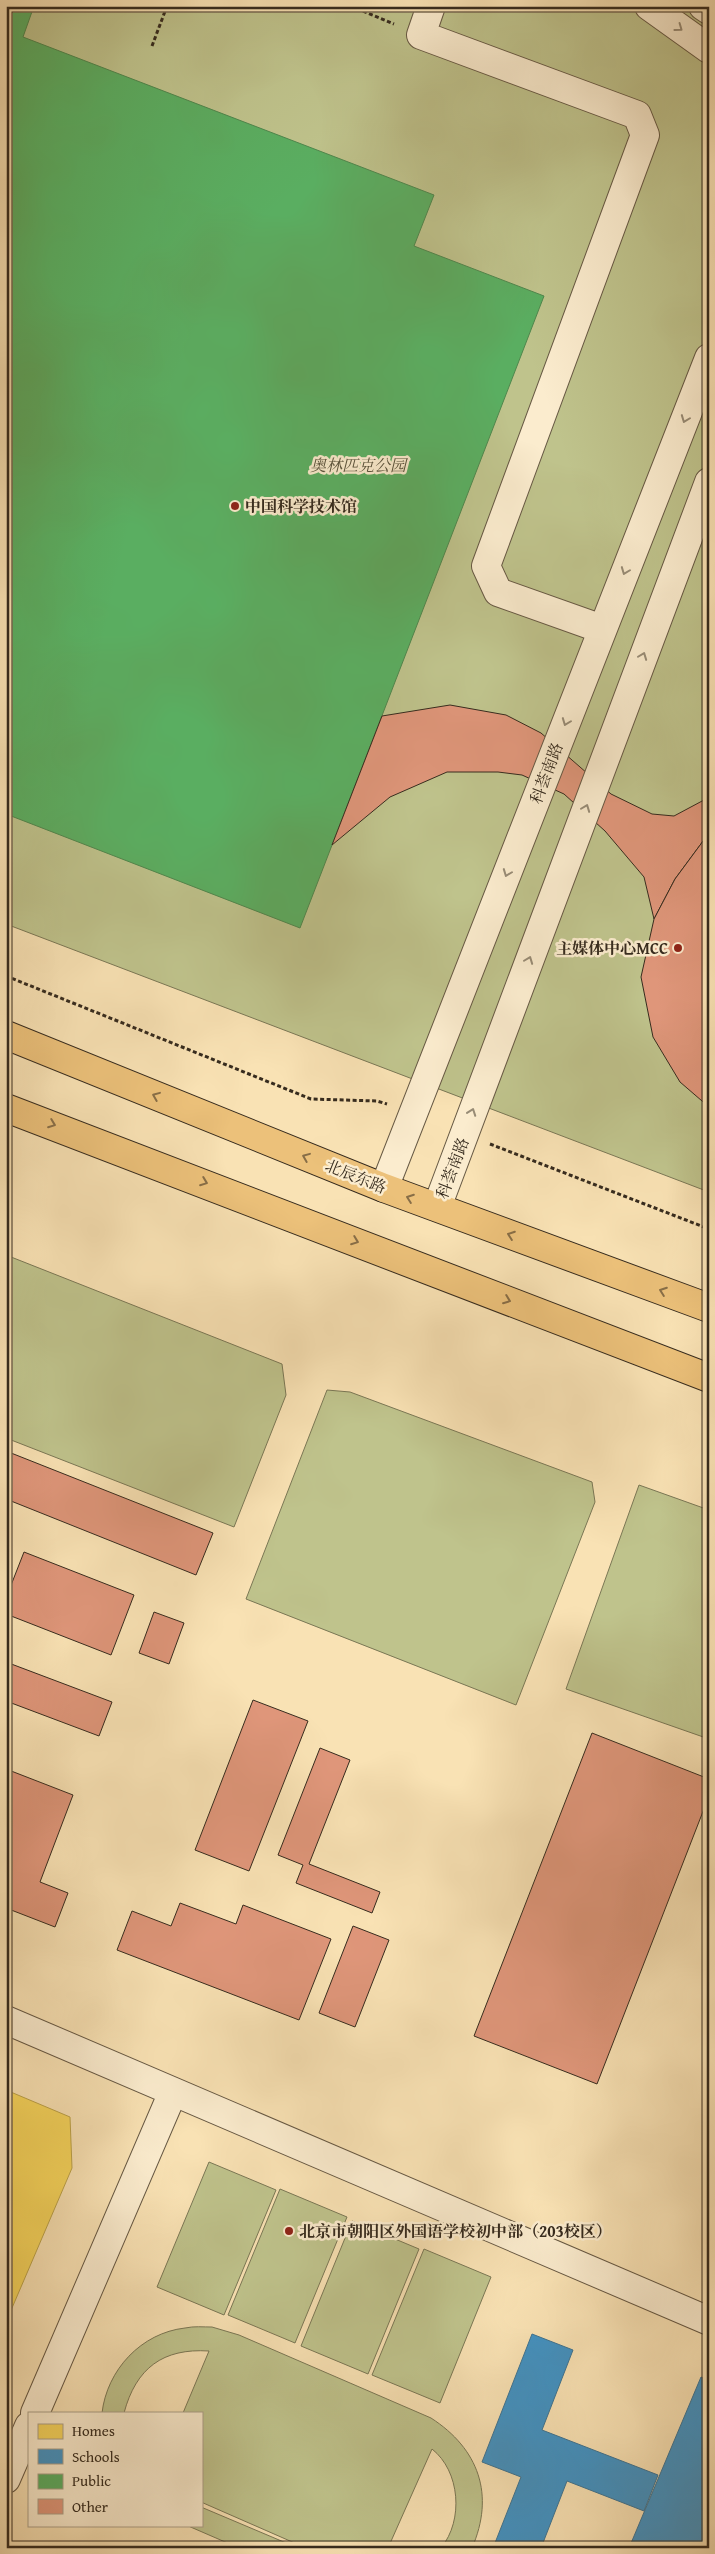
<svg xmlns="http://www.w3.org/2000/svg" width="715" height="2554" viewBox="0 0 715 2554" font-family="'Gentium Book Plus','Noto Serif SC',serif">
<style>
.green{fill:#bfc38c;stroke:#7a7755}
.homes{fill:#f6d55c;stroke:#bca249}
.schools{fill:#4393c3;stroke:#3f7492}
.public{fill:#5aae61;stroke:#4f874d}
.building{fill:#df967a;stroke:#362b1e}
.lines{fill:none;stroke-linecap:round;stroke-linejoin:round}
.minor-casing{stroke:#675944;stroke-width:30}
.major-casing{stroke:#362b1e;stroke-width:30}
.path{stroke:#362b1e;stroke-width:3;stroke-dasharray:4 2.5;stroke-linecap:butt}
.minor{stroke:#fbecce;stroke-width:28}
.major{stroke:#ecc17a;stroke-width:28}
.oneway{stroke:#988c76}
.oneway2{stroke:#886e47}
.poi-dot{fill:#8f2418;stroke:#fbecce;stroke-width:2}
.labels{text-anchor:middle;stroke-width:5;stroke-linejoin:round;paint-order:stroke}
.park-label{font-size:16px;font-style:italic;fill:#58513a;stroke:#fbecce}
.poi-label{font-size:16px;font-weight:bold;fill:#362b1e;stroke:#fbecce;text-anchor:start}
.street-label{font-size:16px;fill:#362b1e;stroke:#fbecce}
</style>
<rect width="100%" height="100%" fill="#f9e2b4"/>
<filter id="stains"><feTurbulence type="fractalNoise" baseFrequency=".004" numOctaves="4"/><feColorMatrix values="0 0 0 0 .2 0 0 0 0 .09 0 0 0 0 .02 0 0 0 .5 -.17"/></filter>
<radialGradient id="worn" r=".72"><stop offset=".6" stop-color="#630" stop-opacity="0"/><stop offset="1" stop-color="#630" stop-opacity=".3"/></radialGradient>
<g class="green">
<path d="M6 6H709V1192L6 924Z"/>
<path d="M6 1255 282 1364 286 1395 234 1527 6 1438Z"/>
<path d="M327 1390 350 1392 592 1482 595 1502 516 1705 246 1599Z"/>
<path d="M639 1485 709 1510V1739L566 1689Z"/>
<path d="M209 2162 276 2190 224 2315 157 2287Z"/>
<path d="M280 2189 347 2217 295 2343 228 2315Z"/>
<path d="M352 2221 419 2249 368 2374 301 2346Z"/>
<path d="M424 2249 491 2277 440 2403 372 2375Z"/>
<path d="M212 2327 239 2335 431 2418C479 2449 495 2495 472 2548H441C464 2520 460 2471 432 2449L388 2548H306L201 2502V2413H183L209 2351C163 2348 136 2368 124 2413H102C107 2370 141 2333 185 2328 194 2326 203 2327 212 2327Z"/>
<path d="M201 2507 298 2548H239L186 2525H201Z"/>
</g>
<path class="homes" d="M6 2090 70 2117 72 2168 6 2322V2157L10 2148 6 2146Z"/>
<g class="schools">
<path d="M532 2334 573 2350 542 2430 658 2475 644 2511 567 2481 541 2548H493L521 2477 482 2462Z"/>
<path d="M701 2377 709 2381V2548H629Z"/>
</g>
<path class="public" d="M6 6H34L23 37 434 195 414 246 544 296 300 928 6 814Z"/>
<g class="building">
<path d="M450 705 506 715 541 733 611 794 652 814 674 816 704 800 709 794V833L675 879 654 919 644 877 605 831 564 794 522 775 498 772H447L390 797 332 845 382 716Z"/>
<path d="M709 833V1107L680 1082 653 1037 641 977 654 919 675 879Z"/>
<path d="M6 1451 213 1533 196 1575 6 1499Z"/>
<path d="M24 1552 134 1595 111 1655 6 1614V1598Z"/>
<path d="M154 1612 184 1623 169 1664 139 1653Z"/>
<path d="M6 1662 112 1702 99 1736 6 1701Z"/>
<path d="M253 1700 308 1721 249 1871 195 1850Z"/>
<path d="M592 1733 709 1779V1796L597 2084 474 2036Z"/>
<path d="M320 1748 350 1760 309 1864 380 1892 372 1913 296 1883 303 1865 278 1855Z"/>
<path d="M6 1769 73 1795 40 1882 68 1893 55 1927 6 1908Z"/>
<path d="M180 1903 236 1924 243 1905 331 1939 299 2020 117 1950 132 1911 171 1926Z"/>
<path d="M353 1926 389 1940 355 2027 319 2013Z"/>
</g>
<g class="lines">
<g class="minor-casing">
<g id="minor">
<path d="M431 6 421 35 637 115 645 135 486 566 498 592 602 629"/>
<path d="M649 6 709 49"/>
<path d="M703 6 709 10"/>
<path d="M384 1188 709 358"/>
<path d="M437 1207 709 482"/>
<path d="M6 2020 709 2321"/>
<path d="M35 2413 173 2092"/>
<path d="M6 2479 29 2426"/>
</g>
</g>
<g class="major-casing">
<g id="major">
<path d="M6 1035 384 1188 709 1308"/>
<path d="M6 1108 709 1378"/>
</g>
</g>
<g class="path">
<path d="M351 6 394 24"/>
<path d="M152 46 167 6"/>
<path d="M6 976 311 1099 377 1101 387 1104"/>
<path d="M490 1144 709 1229"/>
</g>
<use href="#minor" class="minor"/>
<use href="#major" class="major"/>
</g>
<defs><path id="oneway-chevron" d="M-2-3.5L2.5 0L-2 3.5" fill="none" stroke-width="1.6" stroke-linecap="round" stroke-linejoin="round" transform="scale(1.25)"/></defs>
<g class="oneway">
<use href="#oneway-chevron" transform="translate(679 28) rotate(36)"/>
<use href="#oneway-chevron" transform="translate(685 419) rotate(111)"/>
<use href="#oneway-chevron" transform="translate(625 571) rotate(111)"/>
<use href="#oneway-chevron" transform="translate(643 656) rotate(-69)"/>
<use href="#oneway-chevron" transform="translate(566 722) rotate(111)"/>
<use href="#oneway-chevron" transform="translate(586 808) rotate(-69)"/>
<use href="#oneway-chevron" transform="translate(507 873) rotate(111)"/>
<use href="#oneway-chevron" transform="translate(529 960) rotate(-69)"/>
<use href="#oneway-chevron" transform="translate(472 1112) rotate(-70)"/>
</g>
<g class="oneway2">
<use href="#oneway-chevron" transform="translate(156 1096) rotate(-158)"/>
<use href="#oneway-chevron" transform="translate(52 1124) rotate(21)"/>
<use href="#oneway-chevron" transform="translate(306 1157) rotate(-158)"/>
<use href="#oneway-chevron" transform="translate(204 1182) rotate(21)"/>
<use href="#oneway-chevron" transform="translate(410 1198) rotate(-160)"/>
<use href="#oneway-chevron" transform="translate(511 1235) rotate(-160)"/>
<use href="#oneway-chevron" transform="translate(355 1241) rotate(21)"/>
<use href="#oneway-chevron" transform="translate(663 1291) rotate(-160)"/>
<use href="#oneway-chevron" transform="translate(507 1300) rotate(21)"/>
</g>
<g class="poi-dot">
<circle cx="235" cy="506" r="5"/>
<circle cx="678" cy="948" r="5"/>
<circle cx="289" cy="2231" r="5"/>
</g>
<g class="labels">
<g class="park-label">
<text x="358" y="471">奥林匹克公园</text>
</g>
<g class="poi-label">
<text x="245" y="512">中国科学技术馆</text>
<text x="668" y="954" text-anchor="end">主媒体中心MCC</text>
<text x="299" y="2237">北京市朝阳区外国语学校初中部（203校区）</text>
</g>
<g class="street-label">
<text transform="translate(546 773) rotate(-69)" y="6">科荟南路</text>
<text transform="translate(452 1168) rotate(-69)" y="6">科荟南路</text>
<text transform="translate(356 1176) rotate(22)" y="6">北辰东路</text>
</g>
</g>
<rect width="715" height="2554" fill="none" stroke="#f9e2b4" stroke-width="25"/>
<rect x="8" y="8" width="700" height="2539" fill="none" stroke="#362b1e" stroke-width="2.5"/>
<rect x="12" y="12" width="690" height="2529" fill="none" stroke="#362b1e"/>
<rect x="28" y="2412" width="175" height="115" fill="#fbecce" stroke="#ac9f88"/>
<rect x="38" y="2424" width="25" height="15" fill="#f6d55c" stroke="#ac9f88"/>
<text x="72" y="2436" font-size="15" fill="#362b1e">Homes</text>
<rect x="38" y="2449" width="25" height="15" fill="#4393c3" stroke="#ac9f88"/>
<text x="72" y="2462" font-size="15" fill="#362b1e">Schools</text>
<rect x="38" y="2474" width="25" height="15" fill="#5aae61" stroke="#ac9f88"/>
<text x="72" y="2486" font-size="15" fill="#362b1e">Public</text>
<rect x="38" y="2499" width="25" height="15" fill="#df967a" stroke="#ac9f88"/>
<text x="72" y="2512" font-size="15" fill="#362b1e">Other</text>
<rect width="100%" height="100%" filter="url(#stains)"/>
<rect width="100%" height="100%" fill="url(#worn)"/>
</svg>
